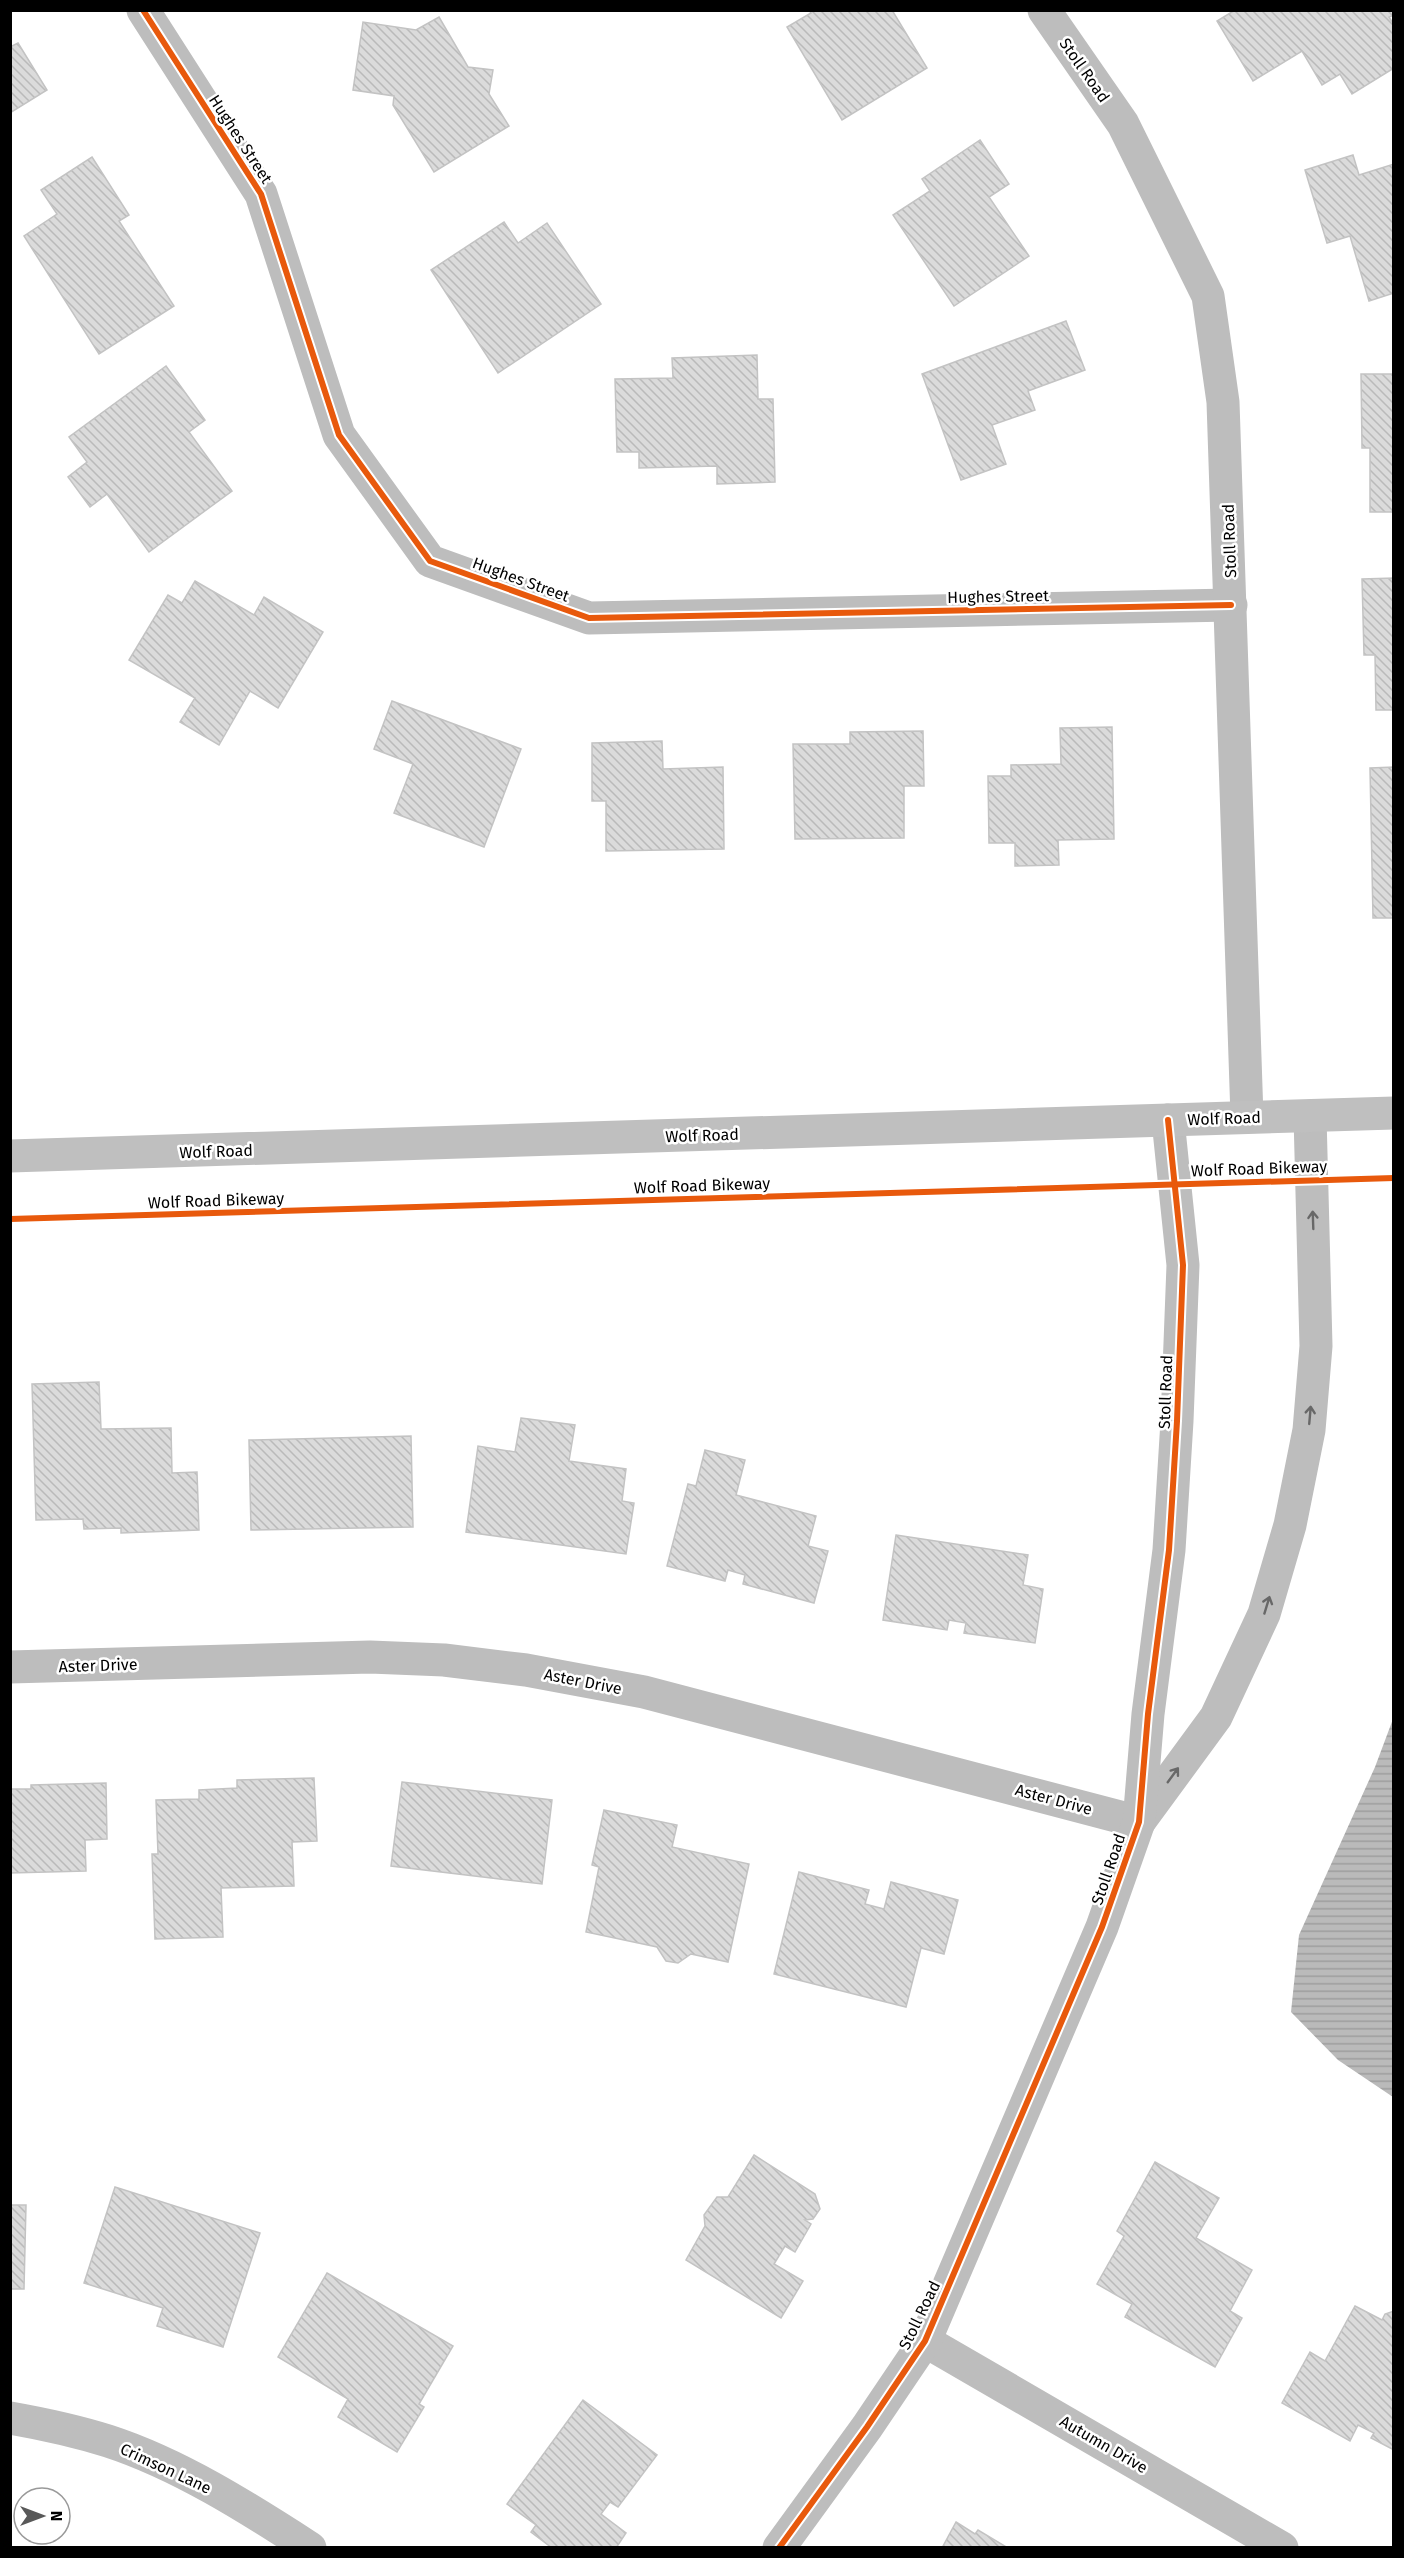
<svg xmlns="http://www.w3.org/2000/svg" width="1404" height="2558" viewBox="0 0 1404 2558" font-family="'Fira Sans',sans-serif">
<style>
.water{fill:url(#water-rules)}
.building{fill:url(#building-back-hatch);stroke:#c3c3c3;stroke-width:1.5}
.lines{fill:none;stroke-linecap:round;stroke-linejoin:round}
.minor{stroke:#bdbdbd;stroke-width:33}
.secondary{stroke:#bfbfbf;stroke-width:33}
.cycleway-casing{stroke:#fff;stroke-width:10}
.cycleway{stroke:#e8590c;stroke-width:6}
.oneway{stroke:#686868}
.labels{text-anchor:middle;stroke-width:5;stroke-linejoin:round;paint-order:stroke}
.street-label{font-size:16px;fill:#000;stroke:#fff}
</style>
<defs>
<pattern id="water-rules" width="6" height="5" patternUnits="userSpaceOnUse" patternTransform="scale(1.5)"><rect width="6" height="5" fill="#bababa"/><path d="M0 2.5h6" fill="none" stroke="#9e9e9e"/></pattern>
<pattern id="building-back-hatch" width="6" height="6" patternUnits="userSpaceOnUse" patternTransform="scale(1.5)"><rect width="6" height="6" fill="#dbdbdb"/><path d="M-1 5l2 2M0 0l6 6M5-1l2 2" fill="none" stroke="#bababa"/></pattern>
</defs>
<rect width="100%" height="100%" fill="#fff"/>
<path class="water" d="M1393 1719V2097L1338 2060 1291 2012 1299 1935 1375 1767Z"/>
<g class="building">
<path d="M809 10H892L927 68 842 120 787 27 811 13Z"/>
<path d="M1235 10H1394V15L1389 17 1394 25V68L1352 94 1340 74 1322 85 1302 51 1253 81 1217 21Z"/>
<path d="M439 17 468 67 493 70 489 94 509 126 434 172 393 105 394 96 353 90 363 22 416 30Z"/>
<path d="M18 43 47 90 10 113V47Z"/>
<path d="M980 140 1009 184 989 197 1029 256 954 306 893 215 930 191 922 179Z"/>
<path d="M1353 155 1359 175 1394 164V293L1369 301 1350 236 1327 243 1305 170Z"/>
<path d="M92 157 129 215 119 221 174 306 99 354 24 236 57 214 41 190Z"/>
<path d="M504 222 518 243 547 223 601 304 498 373 431 270Z"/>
<path d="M1066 321 1085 370 1028 391 1035 410 992 425 1006 464 961 480 922 374Z"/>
<path d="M757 355 758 399H773L775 482 717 484V466L639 468V452H617L615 379 673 378 672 358Z"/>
<path d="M166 366 205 420 189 432 232 491 149 552 107 494 90 507 68 477 87 462 69 437Z"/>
<path d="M1361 374H1394V512H1370V448H1362Z"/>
<path d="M1394 578V710H1376L1375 655H1364L1362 579Z"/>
<path d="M195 581 254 615 264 597 323 632 278 708 250 691 219 745 180 722 195 698 129 660 168 595 182 603Z"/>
<path d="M392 701 521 749 484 847 394 813 413 764 374 749Z"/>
<path d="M1112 727 1114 839 1058 840 1059 865 1015 866V843H989L988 776H1011V765L1061 764 1060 728Z"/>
<path d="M923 731 924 786H904V838L795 839 793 744H850V732Z"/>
<path d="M662 741 663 769 723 767 724 849 606 851V801H592V743Z"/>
<path d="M1394 767V918H1373L1370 768Z"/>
<path d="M99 1382 101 1429 171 1428 172 1473 197 1472 199 1530 121 1533V1528L84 1529 83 1519 36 1520 32 1384Z"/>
<path d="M521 1418 575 1425 569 1461 626 1469 622 1501 634 1503 626 1554 466 1532 478 1446 515 1452Z"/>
<path d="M411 1436 413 1527 251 1530 249 1440Z"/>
<path d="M705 1450 745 1460 736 1495 816 1516 808 1546 828 1551 814 1603 743 1584 745 1575 728 1570 725 1581 667 1566 688 1484 696 1486Z"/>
<path d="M896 1535 1028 1555 1023 1585 1043 1589 1035 1643 964 1633 966 1623 949 1620 947 1630 883 1620Z"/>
<path d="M314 1778 317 1841 292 1842 294 1886 221 1888 223 1937 155 1939 152 1854H158L156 1800 199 1799V1790L237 1788V1780Z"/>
<path d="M402 1782 552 1800 542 1884 391 1866Z"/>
<path d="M106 1783 107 1839 85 1840 86 1871 10 1873V1789H31V1785Z"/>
<path d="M604 1810 677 1825 672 1847 749 1864 728 1962 691 1954 678 1963 666 1961 657 1947 586 1932 599 1867 592 1865Z"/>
<path d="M799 1872 869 1890 865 1904 884 1909 891 1882 958 1900 944 1954 921 1948 906 2007 774 1974Z"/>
<path d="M754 2155 815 2194 820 2209 813 2219 805 2220 811 2224 795 2252 785 2246 774 2264 803 2281 781 2318 686 2260 705 2226 704 2215 717 2197H728Z"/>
<path d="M1155 2162 1219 2198 1196 2238 1252 2270 1230 2311 1242 2318 1215 2367 1125 2317 1132 2304 1097 2284 1124 2236 1117 2231Z"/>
<path d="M115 2187 260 2233 223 2347 157 2326 163 2308 84 2283Z"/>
<path d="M10 2205H26L24 2289H10Z"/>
<path d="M327 2273 453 2346 419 2404 424 2407 397 2452 338 2417 348 2399 278 2357Z"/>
<path d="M1355 2306 1382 2320 1385 2314 1394 2311V2450L1371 2438 1374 2433 1358 2425 1350 2441 1282 2403 1310 2352 1325 2361Z"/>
<path d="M583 2400 657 2455 618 2507 610 2502 601 2514 626 2533 616 2548H552L531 2532 536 2525 507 2504Z"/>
<path d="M956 2522 975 2534 978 2530 1008 2548H942Z"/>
</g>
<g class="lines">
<g class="minor">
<path d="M143 10 261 194 339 435 430 561 589 618 1231 605"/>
<path d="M1044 10 1123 124 1208 296 1223 402 1247 1117"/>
<path d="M10 1667 370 1657 444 1660 526 1670 644 1692 1139 1822"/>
<path d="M1139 1822 1216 1717 1264 1614 1290 1525 1309 1430 1316 1346 1310 1116"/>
<path d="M925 2341 1282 2548"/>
<path d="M10 2418C44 2424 76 2431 108 2441 179 2464 248 2508 310 2548"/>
<path d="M779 2548 867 2427 925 2341 1102 1927 1139 1822 1148 1714 1169 1550 1177 1421 1183 1265 1168 1120"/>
</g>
<path class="secondary" d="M10 1156 1394 1113"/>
<g class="cycleway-casing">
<g id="cycleway">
<path d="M143 10 261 194 339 435 430 561 589 618 1231 605"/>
<path d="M10 1219 1394 1178"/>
<path d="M779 2548 867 2427 925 2341 1102 1927 1139 1822 1148 1714 1169 1550 1177 1421 1183 1265 1168 1120"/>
</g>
</g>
<use href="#cycleway" class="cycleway"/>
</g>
<defs><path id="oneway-shaft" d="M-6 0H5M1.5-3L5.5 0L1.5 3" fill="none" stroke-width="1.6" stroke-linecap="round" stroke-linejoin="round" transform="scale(1.5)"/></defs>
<g class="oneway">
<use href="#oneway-shaft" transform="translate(1313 1220) rotate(-92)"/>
<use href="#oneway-shaft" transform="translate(1310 1415) rotate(-85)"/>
<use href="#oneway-shaft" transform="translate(1267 1605) rotate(-73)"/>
<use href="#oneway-shaft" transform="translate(1173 1775) rotate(-54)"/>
</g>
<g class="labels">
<g class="street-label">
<text transform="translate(1085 70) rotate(55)" y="6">Stoll Road</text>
<text transform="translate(241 139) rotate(57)" y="6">Hughes Street</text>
<text transform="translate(1229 541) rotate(-92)" y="6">Stoll Road</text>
<text transform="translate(521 579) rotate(20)" y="6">Hughes Street</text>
<text transform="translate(998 596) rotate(-1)" y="6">Hughes Street</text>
<text transform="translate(1224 1118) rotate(-2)" y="6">Wolf Road</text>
<text transform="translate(702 1135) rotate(-2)" y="6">Wolf Road</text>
<text transform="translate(216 1151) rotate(-2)" y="6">Wolf Road</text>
<text transform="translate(1259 1168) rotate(-2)" y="6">Wolf Road Bikeway</text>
<text transform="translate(702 1185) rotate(-2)" y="6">Wolf Road Bikeway</text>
<text transform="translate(216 1200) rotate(-2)" y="6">Wolf Road Bikeway</text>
<text transform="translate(1165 1392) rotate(-88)" y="6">Stoll Road</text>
<text transform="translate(98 1665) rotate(-2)" y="6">Aster Drive</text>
<text transform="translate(583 1681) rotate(11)" y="6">Aster Drive</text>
<text transform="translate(1054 1799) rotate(15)" y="6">Aster Drive</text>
<text transform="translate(1108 1869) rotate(-71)" y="6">Stoll Road</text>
<text transform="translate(919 2315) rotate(-64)" y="6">Stoll Road</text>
<text transform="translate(1104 2444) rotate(30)" y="6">Autumn Drive</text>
<text transform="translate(166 2468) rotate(25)" y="6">Crimson Lane</text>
</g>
</g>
<rect width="1404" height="2558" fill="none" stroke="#000000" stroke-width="24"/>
<g transform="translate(42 2516) rotate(90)"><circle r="28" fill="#ffffff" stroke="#999999" stroke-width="1.5"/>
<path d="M0-4.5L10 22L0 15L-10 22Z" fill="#595959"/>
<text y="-9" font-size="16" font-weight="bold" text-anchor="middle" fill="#000000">N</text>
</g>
</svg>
